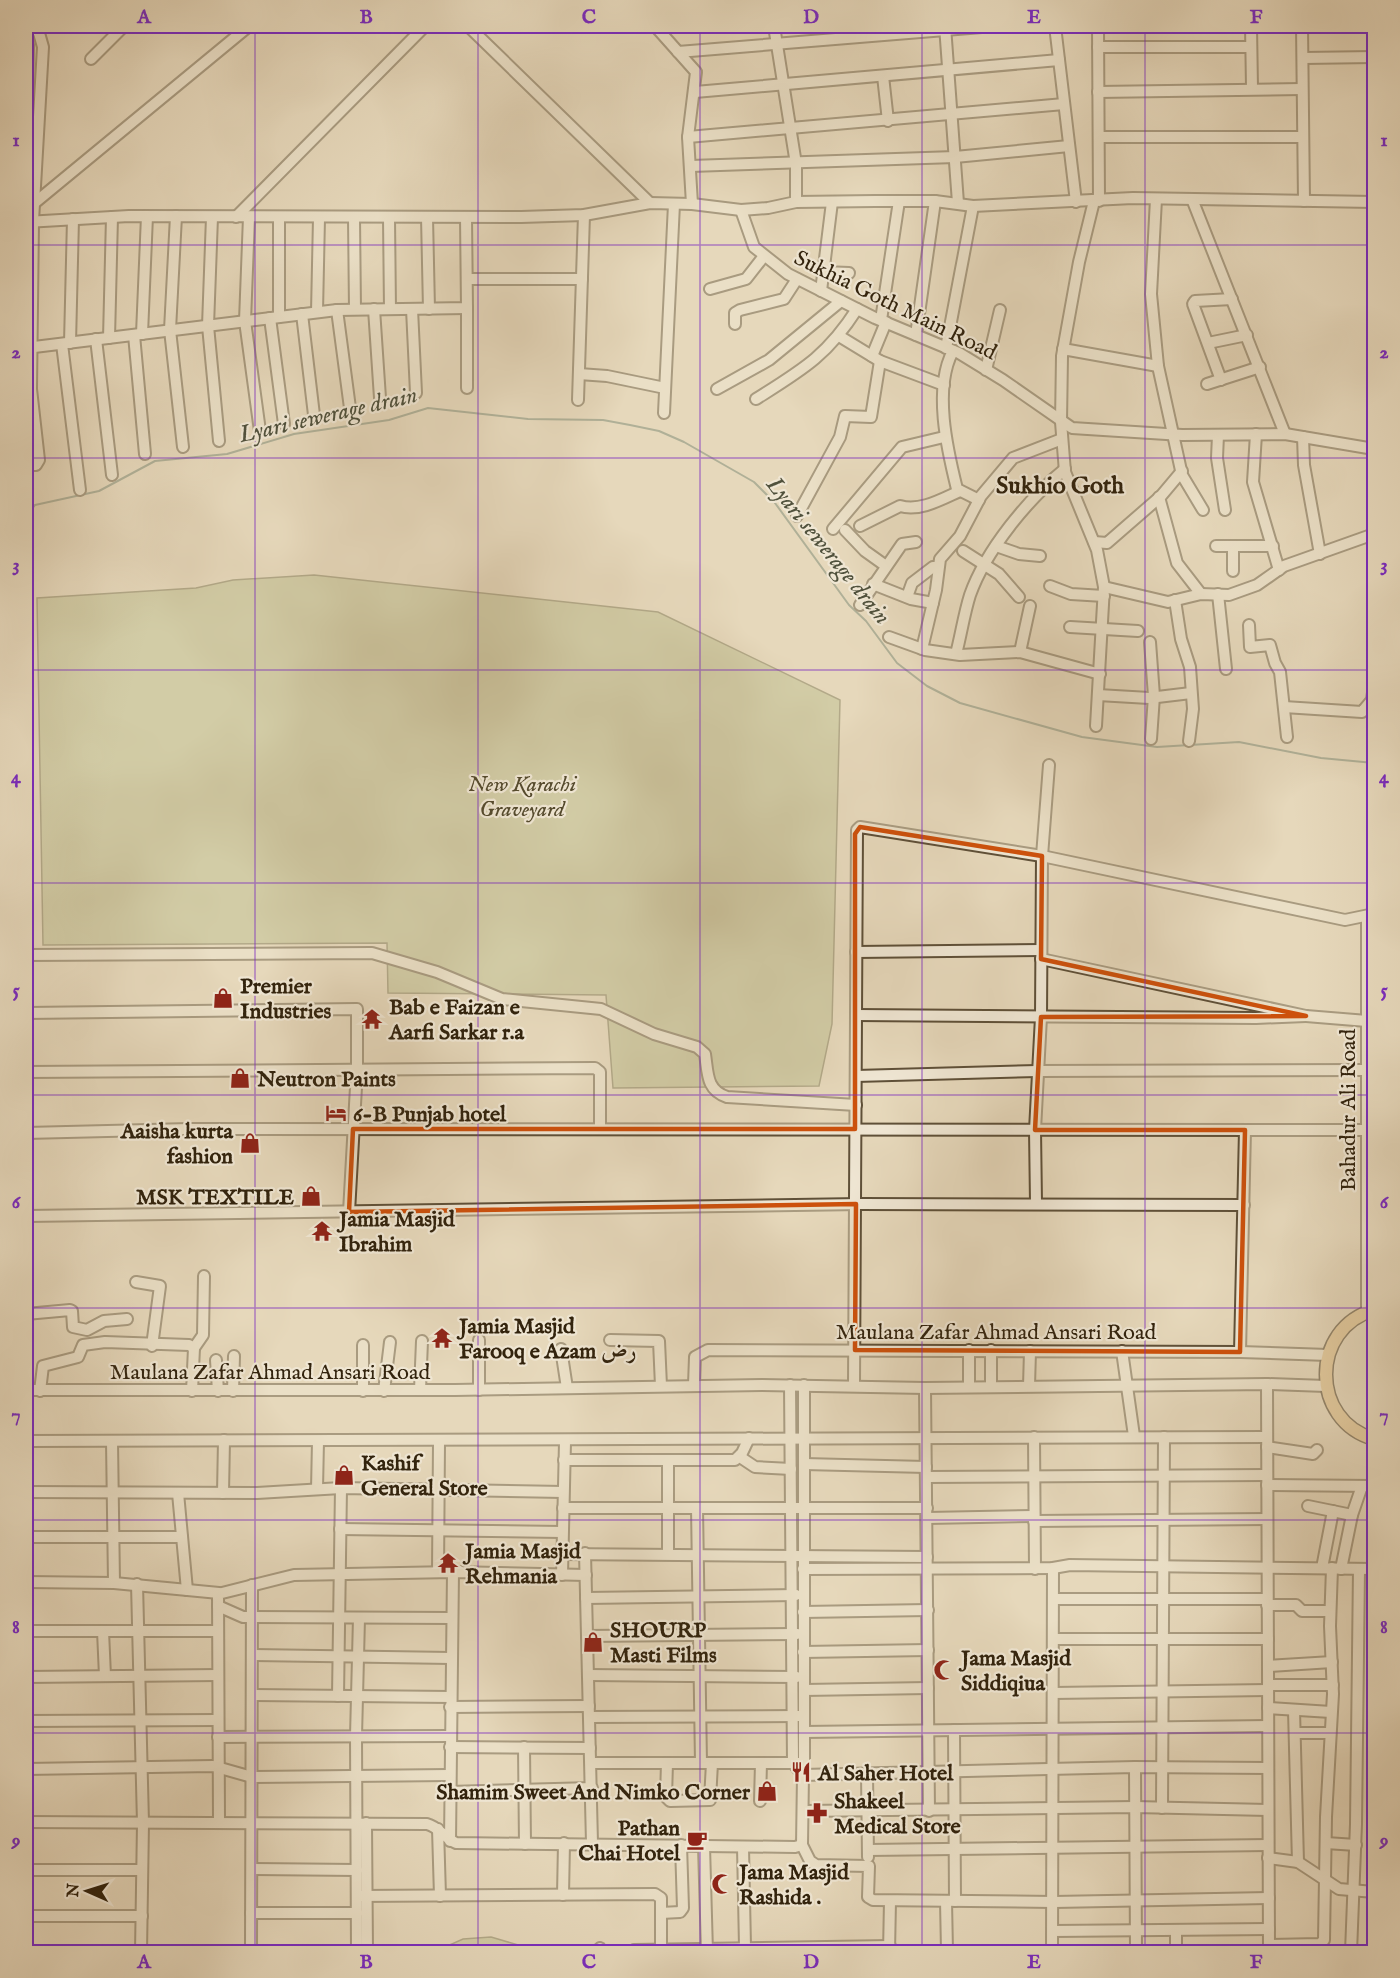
<svg xmlns="http://www.w3.org/2000/svg" width="1400" height="1978" viewBox="0 0 1400 1978" font-family="'IM FELL English',Amiri,serif">
<style>
.green{fill:#bbbd8c;stroke:#76704c;stroke-width:1.5}
.lines{fill:none;stroke-linecap:round;stroke-linejoin:round}
.stream{stroke:#6f7e6c;stroke-width:2}
.minor-casing{stroke:#5f5038;stroke-width:14}
.major-casing{stroke:#32230d;stroke-width:15}
.minor{stroke:#efe6d3;stroke-width:10}
.major{stroke:#e3bc7e;stroke-width:12}
.marked{fill:none;stroke:#cd510c;stroke-width:4.5;stroke-linejoin:round}
.grid{fill:none;stroke:#7b2cbf;stroke-width:1.5;stroke-opacity:0.55}
.labels{text-anchor:middle;stroke-width:4.5;stroke-linejoin:round;paint-order:stroke}
.street-label{font-size:22px;fill:#32230d;stroke:#efe6d3}
.park-label{font-size:22px;font-style:italic;fill:#544a2d;stroke:#efe6d3}
.poi-label{font-size:22px;font-weight:bold;fill:#32230d;stroke:#efe6d3;text-anchor:start}
.water-label{font-size:24px;font-style:italic;fill:#50513c;stroke:#efe6d3}
.neighbourhood-label{font-size:24px;font-weight:bold;fill:#32230d;stroke:#efe6d3}
.neatline{fill:none;stroke:#7b2cbf;stroke-width:2}
.grid-label{font-size:20px;text-anchor:middle;font-weight:bold;fill:#7b2cbf}
</style>
<rect width="100%" height="100%" fill="#e6d8bb"/>
<filter id="stains"><feTurbulence type="fractalNoise" baseFrequency=".00333" numOctaves="4"/><feColorMatrix values="0 0 0 0 .2 0 0 0 0 .09 0 0 0 0 .02 0 0 0 .5 -.17"/></filter>
<radialGradient id="worn" r=".72"><stop offset=".6" stop-color="#630" stop-opacity="0"/><stop offset="1" stop-color="#630" stop-opacity=".3"/></radialGradient>
<g class="green">
<path d="M314 575 658 612 840 700 832 1024 819 1086 613 1088 606 995 388 993 387 943 43 945 37 598 196 588 233 580Z"/>
<path d="M491 1937 518 1945 528 1952H434L463 1939Z"/>
</g>
<g class="lines">
<path class="stream" d="M26 534 30 511 35 505 99 491 155 461 227 454 294 434 389 420 428 408 528 419 603 420 630 425 659 431 684 442 754 482 775 503 849 605 866 621 897 663 927 686 960 703 1082 737 1157 747 1239 742 1321 758 1374 763"/>
<g class="minor-casing">
<g id="minor">
<path d="M468 26 650 203"/>
<path d="M655 26 696 72 688 137 692 204"/>
<path d="M774 26 796 164V202"/>
<path d="M945 26 958 203"/>
<path d="M1055 26 1076 202"/>
<path d="M1098 26 1099 201"/>
<path d="M1251 26 1252 88"/>
<path d="M1302 26 1304 201"/>
<path d="M26 36 28 45 26 145"/>
<path d="M1098 47H1251"/>
<path d="M678 52 994 26"/>
<path d="M1303 58 1374 57"/>
<path d="M91 59 124 26"/>
<path d="M883 76 888 121"/>
<path d="M695 92 1059 60"/>
<path d="M1098 92 1302 89"/>
<path d="M688 137 1064 104"/>
<path d="M1099 137H1303"/>
<path d="M691 166 955 157 1069 146"/>
<path d="M1156 199 1151 294 1158 366 1182 475 1203 510"/>
<path d="M1192 199 1285 434"/>
<path d="M1094 201 1079 262 1062 356 1061 422 1065 472 1097 550 1104 587 1096 726"/>
<path d="M26 210 249 26"/>
<path d="M741 210 754 247 788 274 875 318 959 353 1003 380 1072 428 1182 435 1285 434 1374 449"/>
<path d="M176 216 170 330 183 447"/>
<path d="M212 217 208 326 219 441"/>
<path d="M236 217 425 26"/>
<path d="M249 217 245 321 260 431"/>
<path d="M427 217 429 309"/>
<path d="M354 218 355 309"/>
<path d="M389 218 390 309"/>
<path d="M26 222 129 216 521 217 584 215 650 203 692 204 741 210 768 208 796 202 875 201H935L973 206 1133 198 1374 202"/>
<path d="M824 272 849 273"/>
<path d="M467 279H582"/>
<path d="M710 289 746 279 764 256"/>
<path d="M821 291 832 202"/>
<path d="M467 308V388"/>
<path d="M374 309 380 398"/>
<path d="M412 309 416 393"/>
<path d="M337 310 350 408"/>
<path d="M317 312 319 218"/>
<path d="M302 314 314 415"/>
<path d="M279 317V218"/>
<path d="M270 318 284 424"/>
<path d="M881 320 899 201"/>
<path d="M735 324V313L740 310 784 299 797 279"/>
<path d="M142 334 147 216"/>
<path d="M134 335 145 454"/>
<path d="M916 335 935 201"/>
<path d="M839 336 880 361 944 385"/>
<path d="M109 338 112 217"/>
<path d="M96 339 112 475"/>
<path d="M70 343 73 219"/>
<path d="M1208 343 1247 335"/>
<path d="M62 344 80 490"/>
<path d="M26 348 337 310 467 308 466 217"/>
<path d="M946 348 973 206"/>
<path d="M1063 349 1158 366"/>
<path d="M953 351C933 388 947 449 957 489L979 500"/>
<path d="M872 356 886 322"/>
<path d="M986 370 1000 310"/>
<path d="M579 374 607 376 665 388"/>
<path d="M1221 380 1193 304 1195 301 1232 299"/>
<path d="M1207 384 1260 367"/>
<path d="M717 389 769 360 841 301"/>
<path d="M756 399C802 370 827 356 857 309"/>
<path d="M578 400 584 215"/>
<path d="M664 413 674 204"/>
<path d="M1256 434 1253 482 1279 570"/>
<path d="M1218 435 1217 458 1225 510"/>
<path d="M1303 437 1304 465 1320 554"/>
<path d="M26 465H36L39 460 31 389 33 221 43 47 39 33 33 26"/>
<path d="M1159 497 1177 563 1201 594"/>
<path d="M797 516 840 437 845 416 871 417 880 361"/>
<path d="M860 526 900 506C920 512 942 499 960 491"/>
<path d="M833 529 902 447 944 437"/>
<path d="M845 530 865 551 886 566"/>
<path d="M1094 542 1107 543 1161 496 1182 471"/>
<path d="M996 546 1019 554 1040 556"/>
<path d="M1216 546H1273"/>
<path d="M1233 546V571"/>
<path d="M963 551 999 574 1019 597"/>
<path d="M873 584 911 599 933 603"/>
<path d="M1050 586 1071 594 1104 596"/>
<path d="M1104 587 1168 602 1201 594 1229 595 1257 585 1284 566 1374 534"/>
<path d="M1218 594 1226 669"/>
<path d="M907 597 912 583 933 567H938"/>
<path d="M1175 600 1181 639 1190 667 1193 709 1189 741"/>
<path d="M860 605 902 544 916 542"/>
<path d="M1249 625 1250 647 1270 645 1275 663 1280 672 1287 737"/>
<path d="M1070 627 1138 631"/>
<path d="M889 637 925 650 960 655 1020 652 1100 674"/>
<path d="M1150 642 1154 696 1151 739"/>
<path d="M922 649 936 590 940 559 960 536 981 496 1013 458 1062 439"/>
<path d="M1020 652 1030 606"/>
<path d="M956 654C961 635 964 614 970 595 986 550 1028 499 1065 469"/>
<path d="M1098 695 1149 698 1191 693"/>
<path d="M1284 707 1362 712 1372 700 1374 685"/>
<path d="M1367 917V1312"/>
<path d="M856 952 1041 950"/>
<path d="M26 955 372 953 437 972 502 999 601 1009 654 1034 697 1047 705 1054C708 1073 706 1090 727 1097L856 1105"/>
<path d="M1041 959 1306 1016 1367 1021"/>
<path d="M26 1013 357 1009V1069L349 1212"/>
<path d="M856 1015 1256 1018 1306 1016"/>
<path d="M26 1057V1092"/>
<path d="M26 1072 595 1068 600 1072V1129"/>
<path d="M856 1076 1037 1071 1367 1070"/>
<path d="M26 1133 189 1129 1374 1130"/>
<path d="M1036 1203 1035 1130 1041 1017 1042 856 1049 765"/>
<path d="M26 1216 861 1204 1244 1205"/>
<path d="M136 1282 160 1286 152 1346"/>
<path d="M26 1314 70 1310 72 1311 73 1327 87 1330 104 1321 127 1319"/>
<path d="M610 1340 659 1341 661 1386"/>
<path d="M194 1348 203 1335 204 1276"/>
<path d="M561 1349 567 1388"/>
<path d="M969 1350V1387"/>
<path d="M991 1350V1386"/>
<path d="M1122 1351 1134 1436"/>
<path d="M1240 1352 1245 1130"/>
<path d="M216 1360 218 1391"/>
<path d="M1267 1384 1269 1952"/>
<path d="M694 1385 695 1357 708 1350 1240 1352 1328 1355"/>
<path d="M790 1385 793 1763 803 1775 802 1845 810 1861 816 1865 869 1866 868 1897 873 1900 1054 1902 1269 1898"/>
<path d="M854 1386 857 830 860 827 1042 856 1345 920 1374 914"/>
<path d="M1029 1386 1030 1351"/>
<path d="M925 1388 929 1811"/>
<path d="M26 1390H455L762 1385 925 1388 1267 1384 1326 1386"/>
<path d="M420 1390 422 1341"/>
<path d="M479 1390V1340"/>
<path d="M40 1391 43 1366 78 1357 83 1345 105 1342 189 1345 194 1348 192 1391"/>
<path d="M233 1391 234 1356"/>
<path d="M363 1391V1345"/>
<path d="M384 1391 390 1342"/>
<path d="M1034 1437 1035 1569"/>
<path d="M26 1441C439 1443 853 1435 1267 1437"/>
<path d="M112 1441 114 1583"/>
<path d="M1267 1447 1313 1454 1317 1450"/>
<path d="M740 1457 755 1467 791 1469"/>
<path d="M564 1460H735L742 1453 749 1438"/>
<path d="M804 1464 926 1467"/>
<path d="M926 1477 1267 1475"/>
<path d="M1267 1485 1374 1486"/>
<path d="M317 1489 318 1441"/>
<path d="M26 1492 257 1493 341 1488 563 1492"/>
<path d="M178 1493 187 1590"/>
<path d="M223 1493 224 1440"/>
<path d="M1308 1506 1352 1515"/>
<path d="M563 1508H927"/>
<path d="M697 1508 701 1763"/>
<path d="M927 1518 1034 1516"/>
<path d="M1034 1521 1267 1519"/>
<path d="M340 1529 562 1532"/>
<path d="M26 1537H182"/>
<path d="M585 1553 592 1843"/>
<path d="M561 1554 927 1557"/>
<path d="M668 1554V1460"/>
<path d="M1322 1568 1333 1511"/>
<path d="M803 1569 1053 1568 1070 1565 1374 1569"/>
<path d="M1341 1569 1352 1515 1362 1486"/>
<path d="M438 1572 439 1443"/>
<path d="M562 1575 565 1442"/>
<path d="M26 1582 114 1583 219 1593"/>
<path d="M137 1584 143 1823 141 1952"/>
<path d="M586 1598 796 1595"/>
<path d="M1053 1599H1267"/>
<path d="M1267 1605H1296L1302 1611H1330"/>
<path d="M218 1606 243 1617 452 1618"/>
<path d="M803 1612 928 1610"/>
<path d="M26 1631H218"/>
<path d="M103 1631 105 1676"/>
<path d="M587 1636 797 1634"/>
<path d="M1053 1639H1268"/>
<path d="M803 1652 928 1650"/>
<path d="M252 1655 451 1658"/>
<path d="M1268 1666 1332 1662"/>
<path d="M588 1675 797 1677"/>
<path d="M26 1677 218 1675"/>
<path d="M1268 1685H1333"/>
<path d="M804 1690 928 1688"/>
<path d="M1053 1693 1268 1690"/>
<path d="M252 1695 451 1697"/>
<path d="M338 1696 341 1488"/>
<path d="M450 1707 589 1706"/>
<path d="M1268 1708 1331 1712"/>
<path d="M1294 1710 1298 1862"/>
<path d="M589 1717 799 1716"/>
<path d="M26 1721 218 1720"/>
<path d="M954 1730 955 1901"/>
<path d="M804 1732 1268 1726"/>
<path d="M1295 1733H1329"/>
<path d="M218 1737 450 1736"/>
<path d="M450 1747 590 1748"/>
<path d="M524 1747 525 1844"/>
<path d="M591 1763H801"/>
<path d="M667 1763 666 1797 670 1801 710 1800 712 1763"/>
<path d="M1135 1767 1136 1952"/>
<path d="M26 1769 213 1766 252 1777 449 1775"/>
<path d="M800 1769 804 1763V1385"/>
<path d="M867 1773 868 1857"/>
<path d="M803 1775 1135 1767 1268 1768"/>
<path d="M449 1792 592 1788"/>
<path d="M760 1801 761 1763"/>
<path d="M1162 1808 1164 1437"/>
<path d="M804 1811 1135 1807 1268 1810"/>
<path d="M26 1822 427 1824C439 1827 444 1838 456 1843L795 1847 802 1845"/>
<path d="M219 1822 218 1594 294 1575 453 1572 586 1575"/>
<path d="M366 1823 367 1952"/>
<path d="M438 1829 440 1896"/>
<path d="M450 1841 453 1572"/>
<path d="M1326 1843 1356 1845"/>
<path d="M704 1846 707 1952"/>
<path d="M743 1847 745 1947"/>
<path d="M868 1850 1268 1845"/>
<path d="M1268 1858 1298 1862 1339 1889 1374 1892"/>
<path d="M252 1869 357 1870"/>
<path d="M26 1870H142"/>
<path d="M563 1895 564 1843"/>
<path d="M357 1896 655 1894 661 1898V1949"/>
<path d="M946 1901 947 1951"/>
<path d="M251 1913H357"/>
<path d="M661 1913 680 1912 683 1908 681 1845"/>
<path d="M26 1916H142"/>
<path d="M1053 1931 1269 1929"/>
<path d="M1269 1945 1320 1944 1324 1940 1326 1817 1333 1694 1330 1626 1332 1568"/>
<path d="M889 1951H1052"/>
<path d="M251 1952 252 1585"/>
<path d="M357 1952 356 1736 359 1618"/>
<path d="M599 1952 600 1948"/>
<path d="M631 1952 634 1950 890 1946"/>
<path d="M889 1952 890 1901"/>
<path d="M1052 1952 1053 1568"/>
<path d="M1176 1952V1931"/>
<path d="M1351 1952 1356 1824 1359 1569"/>
</g>
</g>
<g class="major-casing">
<path id="major" d="M1374 1310C1310 1328 1310 1421 1374 1439"/>
</g>
<use href="#minor" class="minor"/>
<use href="#major" class="major"/>
</g>
<path d="M0 0H1400V1978H0ZM860 827 1042 856 1041 959 1306 1016 1041 1017 1035 1130H1245L1240 1352 855 1350 856 1204 349 1212 353 1129H855V834Z" fill="#e6d8bb" fill-opacity=".55" fill-rule="evenodd"/>
<path class="marked" d="M860 827 1042 856 1041 959 1306 1016 1041 1017 1035 1130H1245L1240 1352 855 1350 856 1204 349 1212 353 1129H855V834Z"/>
<path class="grid" d="M255 26V1952M478 26V1952M700 26V1952M922 26V1952M1145 26V1952M26 245H1374M26 458H1374M26 670H1374M26 883H1374M26 1095H1374M26 1308H1374M26 1520H1374M26 1733H1374"/>
<defs>
<g id="shop-bare" transform="scale(1.62)"><path d="M-5-2.5h2.3a2.7 3.5 0 0 1 5.4 0H5L5.5 6h-11ZM-1.5-2.5h3a1.5 2.3 0 0 0-3 0Z" fill="#8f2418" stroke="#efe6d3" stroke-width="2.5" paint-order="stroke"/></g>
<g id="temple-bare" transform="scale(1.62)"><path d="M0-6L5-2H3V0L6.5 2.5H4V6H1.5V3h-3V6H-4V2.5H-6.5L-3 0V-2H-5Z" fill="#8f2418" stroke="#efe6d3" stroke-width="2.5" paint-order="stroke"/></g>
<g id="hotel-bare" transform="scale(1.62)"><path d="M-6-4.5h1.5V1H6V5H4.5V3h-9V5H-6ZM-4 0a1.8 1.8 0 1 1 3.6 0ZM.5 0V-2.5h3Q6-2.5 6 0Z" fill="#8f2418" stroke="#efe6d3" stroke-width="2.5" paint-order="stroke"/></g>
<g id="mosque-bare" transform="scale(1.62)"><path d="M3.5-4.9A6 6 0 1 0 3.5 4.9A5 5 0 1 1 3.5-4.9Z" fill="#8f2418" stroke="#efe6d3" stroke-width="2.5" paint-order="stroke"/></g>
<g id="restaurant-bare" transform="scale(1.62)"><path d="M-5-6h1v4h1v-4h1v4h1v-4h1v5L-1.5 .5V6h-2V.5L-5-1ZM5-6V6H3V1.5H1.5Q1.5-4 5-6Z" fill="#8f2418" stroke="#efe6d3" stroke-width="2.5" paint-order="stroke"/></g>
<g id="pharmacy-bare" transform="scale(1.62)"><path d="M-2-6h4v4h4v4h-4v4h-4v-4h-4v-4h4Z" fill="#8f2418" stroke="#efe6d3" stroke-width="2.5" paint-order="stroke"/></g>
<g id="cafe-bare" transform="scale(1.62)"><path d="M-5.5-4.5H6V0H3Q3 3.5 0 3.5H-2.5Q-5.5 3.5-5.5 0ZM3-3.2v2h1.7v-2ZM-6 4.5H4V6H-6Z" fill="#8f2418" stroke="#efe6d3" stroke-width="2.5" paint-order="stroke"/></g>
</defs>
<g fill-rule="evenodd">
<use href="#shop-bare" x="223" y="998"/>
<use href="#temple-bare" x="372" y="1019"/>
<use href="#shop-bare" x="240" y="1078"/>
<use href="#hotel-bare" x="336" y="1113"/>
<use href="#shop-bare" x="250" y="1143"/>
<use href="#shop-bare" x="311" y="1196"/>
<use href="#temple-bare" x="322" y="1231"/>
<use href="#temple-bare" x="442" y="1338"/>
<use href="#shop-bare" x="344" y="1475"/>
<use href="#temple-bare" x="448" y="1563"/>
<use href="#shop-bare" x="593" y="1642"/>
<use href="#mosque-bare" x="944" y="1670"/>
<use href="#restaurant-bare" x="801" y="1772"/>
<use href="#shop-bare" x="767" y="1791"/>
<use href="#pharmacy-bare" x="817" y="1813"/>
<use href="#cafe-bare" x="697" y="1840"/>
<use href="#mosque-bare" x="722" y="1884"/>
</g>
<g class="labels">
<g class="street-label">
<text transform="translate(896 304) rotate(26)" y="8">Sukhia Goth Main Road</text>
<text transform="translate(1347 1110) rotate(-90)" y="8">Bahadur Ali Road</text>
<text x="996" y="1339">Maulana Zafar Ahmad Ansari Road</text>
<text x="270" y="1379">Maulana Zafar Ahmad Ansari Road</text>
</g>
<g class="park-label">
<text x="522" y="791">New Karachi<tspan x="522" dy="25">Graveyard</tspan></text>
</g>
<g class="poi-label">
<text x="240" y="993">Premier<tspan x="240" dy="25">Industries</tspan></text>
<text x="389" y="1014">Bab e Faizan e<tspan x="389" dy="25">Aarfi Sarkar r.a</tspan></text>
<text x="257" y="1086">Neutron Paints</text>
<text x="353" y="1121">6-B Punjab hotel</text>
<text x="233" y="1138" text-anchor="end">Aaisha kurta<tspan x="233" dy="25">fashion</tspan></text>
<text x="294" y="1204" text-anchor="end">MSK TEXTILE</text>
<text x="339" y="1226">Jamia Masjid<tspan x="339" dy="25">Ibrahim</tspan></text>
<text x="459" y="1333">Jamia Masjid<tspan x="459" dy="25">Farooq e Azam رض</tspan></text>
<text x="361" y="1470">Kashif<tspan x="361" dy="25">General Store</tspan></text>
<text x="465" y="1558">Jamia Masjid<tspan x="465" dy="25">Rehmania</tspan></text>
<text x="610" y="1637">SHOURP<tspan x="610" dy="25">Masti Films</tspan></text>
<text x="961" y="1665">Jama Masjid<tspan x="961" dy="25">Siddiqiua</tspan></text>
<text x="818" y="1780">Al Saher Hotel</text>
<text x="750" y="1799" text-anchor="end">Shamim Sweet And Nimko Corner</text>
<text x="834" y="1808">Shakeel<tspan x="834" dy="25">Medical Store</tspan></text>
<text x="680" y="1835" text-anchor="end">Pathan<tspan x="680" dy="25">Chai Hotel</tspan></text>
<text x="739" y="1879">Jama Masjid<tspan x="739" dy="25">Rashida .</tspan></text>
</g>
<g class="water-label">
<text transform="translate(328 414) rotate(-13)" y="8">Lyari sewerage drain</text>
<text transform="translate(829 550) rotate(51)" y="8">Lyari sewerage drain</text>
</g>
<g class="neighbourhood-label">
<text x="1060" y="493">Sukhio Goth</text>
</g>
</g>
<rect width="1400" height="1978" fill="none" stroke="#e6d8bb" stroke-width="66"/>
<g transform="translate(87 1891) rotate(273)" stroke="#efe6d3" stroke-width="4.5" paint-order="stroke">
<path d="M0-4.5L10 22L0 15L-10 22Z" fill="#32230d"/>
<text y="-9" font-size="16" font-weight="bold" text-anchor="middle" fill="#32230d">N</text>
</g>
<rect x="33" y="33" width="1334" height="1912" class="neatline"/>
<g class="grid-label">
<text x="144" y="23">A</text>
<text x="366" y="23">B</text>
<text x="589" y="23">C</text>
<text x="811" y="23">D</text>
<text x="1034" y="23">E</text>
<text x="1256" y="23">F</text>
<text x="16" y="146">1</text>
<text x="1384" y="146">1</text>
<text x="16" y="358">2</text>
<text x="1384" y="358">2</text>
<text x="16" y="571">3</text>
<text x="1384" y="571">3</text>
<text x="16" y="783">4</text>
<text x="1384" y="783">4</text>
<text x="16" y="996">5</text>
<text x="1384" y="996">5</text>
<text x="16" y="1208">6</text>
<text x="1384" y="1208">6</text>
<text x="16" y="1421">7</text>
<text x="1384" y="1421">7</text>
<text x="16" y="1633">8</text>
<text x="1384" y="1633">8</text>
<text x="16" y="1846">9</text>
<text x="1384" y="1846">9</text>
<text x="144" y="1968">A</text>
<text x="366" y="1968">B</text>
<text x="589" y="1968">C</text>
<text x="811" y="1968">D</text>
<text x="1034" y="1968">E</text>
<text x="1256" y="1968">F</text>
</g>
<rect width="100%" height="100%" filter="url(#stains)"/>
<rect width="100%" height="100%" fill="url(#worn)"/>
</svg>
